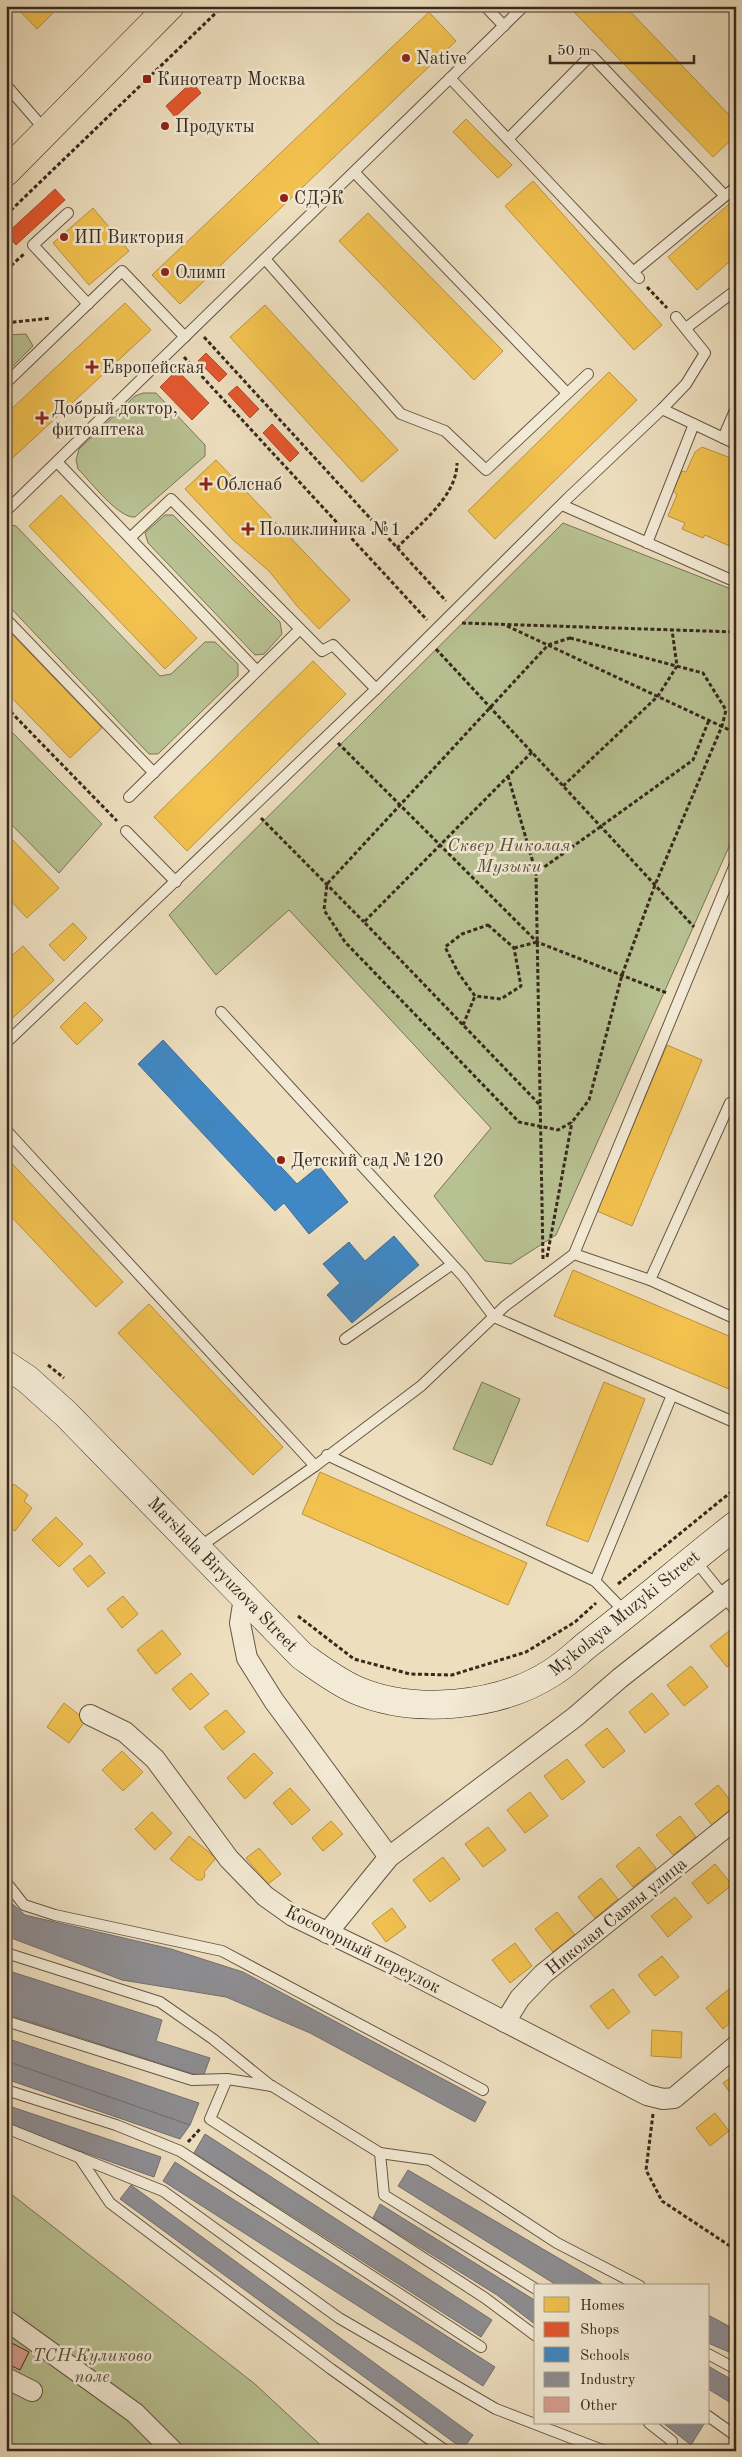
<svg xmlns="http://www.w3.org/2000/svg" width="742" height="2457" viewBox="0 0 742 2457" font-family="'Old Standard TT',serif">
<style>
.green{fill:#b8c192;stroke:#787558}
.homes{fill:#f2c14e;stroke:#ba933f}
.shops{fill:#e4572e;stroke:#b04929}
.schools{fill:#3f88c5;stroke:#3d6c93}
.industry{fill:#8d8d92;stroke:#746f6f}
.building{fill:#da9f91;stroke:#38291d}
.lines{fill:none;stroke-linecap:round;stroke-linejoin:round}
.lane-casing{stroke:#655645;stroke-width:12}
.street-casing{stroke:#655645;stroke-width:22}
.secondary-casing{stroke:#38291d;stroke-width:29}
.primary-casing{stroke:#38291d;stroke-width:29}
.path{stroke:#38291d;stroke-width:3;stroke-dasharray:4 2.5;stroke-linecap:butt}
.lane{stroke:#f3ead5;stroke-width:10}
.street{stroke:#f3ead5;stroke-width:20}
.secondary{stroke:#f3ead5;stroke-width:28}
.primary{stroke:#eddebe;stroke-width:28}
.poi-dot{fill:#8f2418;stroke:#f3ead5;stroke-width:2}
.labels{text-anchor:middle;stroke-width:5;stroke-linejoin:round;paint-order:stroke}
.poi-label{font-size:18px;fill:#38291d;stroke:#f3ead5;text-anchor:start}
.park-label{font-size:18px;font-style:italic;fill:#584f3a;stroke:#f3ead5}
.street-label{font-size:18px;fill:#38291d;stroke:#f3ead5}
</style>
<rect width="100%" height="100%" fill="#eddebe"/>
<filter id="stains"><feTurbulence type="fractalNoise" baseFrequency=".004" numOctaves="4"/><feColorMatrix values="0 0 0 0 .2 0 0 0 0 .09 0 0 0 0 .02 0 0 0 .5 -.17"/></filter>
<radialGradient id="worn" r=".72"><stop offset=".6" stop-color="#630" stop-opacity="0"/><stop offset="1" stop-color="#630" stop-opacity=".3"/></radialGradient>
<g class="green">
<path d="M26 334 33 346 6 373V335Z"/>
<path d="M143 393H156L205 445V456L135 517C119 519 90 481 78 469L76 460 79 449 135 396Z"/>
<path d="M165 515H173L280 622 282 634 264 654 255 655 148 543 145 533Z"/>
<path d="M563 523 736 591V831L556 1235 511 1264 485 1261 434 1196 491 1128 289 910 216 975 169 915Z"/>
<path d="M6 524 16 526 160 676 171 674 205 642H215L238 664V676L158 754H149L6 603Z"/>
<path d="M6 726 102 824 59 873 6 819Z"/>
<path d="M482 1382 520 1399 492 1465 453 1449Z"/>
<path d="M6 2190 255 2384 327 2451H6Z"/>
</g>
<g class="homes">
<path d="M15 6H60L37 29Z"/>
<path d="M581 6H625L736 122V135L713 157 575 13Z"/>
<path d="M429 12 456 41 180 304 152 275Z"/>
<path d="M466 119 512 165 498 178 453 132Z"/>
<path d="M533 181 662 325 634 350 505 206Z"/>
<path d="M736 198V256L697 290 668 257Z"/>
<path d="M93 208 129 251 89 285 53 243Z"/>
<path d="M368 213 503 351 474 380 339 241Z"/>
<path d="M125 303 151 330 6 464V414Z"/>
<path d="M265 305 398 450 362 482 230 337Z"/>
<path d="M609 372 637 400 495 539 468 511Z"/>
<path d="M702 447 736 460V549L705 535 703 538 682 529 685 523 668 516 677 495 673 490 682 471 686 472 695 452Z"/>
<path d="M216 460 350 600 319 629 297 606 269 571 233 540 185 489Z"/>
<path d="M61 495 197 638 165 669 29 526Z"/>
<path d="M6 628 102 728 70 758 6 692Z"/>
<path d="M313 661 346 694 187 851 154 817Z"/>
<path d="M6 833 59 888 27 918 6 896Z"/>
<path d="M73 923 87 938 64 961 49 945Z"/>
<path d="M23 946 54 980 6 1024V961Z"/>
<path d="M85 1002 103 1020 77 1045 60 1027Z"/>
<path d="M667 1045 702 1060 632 1226 597 1211Z"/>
<path d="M6 1157 123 1282 96 1307 6 1211Z"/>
<path d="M573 1270 736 1339V1392L554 1316Z"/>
<path d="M149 1304 283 1447 253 1475 118 1333Z"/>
<path d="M604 1382 645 1399 588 1542 546 1525Z"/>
<path d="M320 1472 527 1563 508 1605 302 1514Z"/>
<path d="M14 1484 28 1495 24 1501 32 1508 15 1531 6 1525V1493Z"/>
<path d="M56 1517 83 1544 59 1567 32 1540Z"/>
<path d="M90 1555 105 1573 88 1587 73 1569Z"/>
<path d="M123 1596 138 1614 122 1628 107 1609Z"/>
<path d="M734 1627 736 1630V1660L727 1667 710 1646Z"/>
<path d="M162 1630 181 1654 156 1674 137 1650Z"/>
<path d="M691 1666 708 1687 684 1706 667 1685Z"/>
<path d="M191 1673 209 1694 190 1710 172 1689Z"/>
<path d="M652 1693 669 1714 645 1733 629 1712Z"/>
<path d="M64 1703 86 1720 69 1743 47 1727Z"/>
<path d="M226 1710 245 1732 223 1750 204 1727Z"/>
<path d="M607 1728 625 1751 603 1768 585 1745Z"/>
<path d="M122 1751 143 1772 123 1791 102 1770Z"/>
<path d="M254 1753 273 1773 245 1799 227 1778Z"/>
<path d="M567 1759 585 1782 562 1800 544 1776Z"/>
<path d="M718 1785 735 1806 712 1825 695 1804Z"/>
<path d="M290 1788 310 1810 292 1825 273 1803Z"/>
<path d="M530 1792 548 1816 525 1833 507 1810Z"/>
<path d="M152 1812 172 1833 155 1850 135 1829Z"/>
<path d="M680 1816 696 1837 673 1855 656 1835Z"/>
<path d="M331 1821 343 1834 323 1851 312 1838Z"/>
<path d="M488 1827 506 1850 483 1867 465 1844Z"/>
<path d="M189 1836 216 1858 204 1872 205 1876 202 1880H197L170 1859Z"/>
<path d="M639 1847 656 1868 633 1887 616 1866Z"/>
<path d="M259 1848 281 1874 268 1884 246 1858Z"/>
<path d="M443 1857 460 1879 430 1902 413 1880Z"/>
<path d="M715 1864 732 1885 708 1904 692 1883Z"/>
<path d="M601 1878 618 1899 595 1918 578 1897Z"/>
<path d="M675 1897 692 1917 668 1937 651 1916Z"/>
<path d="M392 1908 406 1927 386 1942 372 1923Z"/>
<path d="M557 1912 575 1935 553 1952 535 1929Z"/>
<path d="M515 1943 532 1966 510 1983 492 1960Z"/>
<path d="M662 1956 679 1977 655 1996 638 1975Z"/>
<path d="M613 1989 630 2012 608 2029 590 2006Z"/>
<path d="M729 1989 736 1997V2018L723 2029 706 2008Z"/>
<path d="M652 2030 682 2032 681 2058 651 2056Z"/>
<path d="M736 2074V2101L723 2083Z"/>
<path d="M715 2113 729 2131 710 2146 696 2128Z"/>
</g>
<g class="shops">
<path d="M192 82 201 93 175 117 166 106Z"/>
<path d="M55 189 65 200 16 245 6 234Z"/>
<path d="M206 353 227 374 219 382 198 361Z"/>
<path d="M177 370 209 403 192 420 160 387Z"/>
<path d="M237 386 259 409 250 418 228 394Z"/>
<path d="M272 424 299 453 290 462 263 433Z"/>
</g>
<g class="schools">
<path d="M163 1040 297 1184 319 1166 348 1202 309 1234 284 1203 275 1211 138 1064Z"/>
<path d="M394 1236 419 1265 352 1323 327 1295 340 1283 323 1264 349 1242 365 1261Z"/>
</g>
<g class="industry">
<path d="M6 1898 25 1915 171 1949 243 1972 486 2102 475 2122 310 2033 226 1997 122 1980 6 1936Z"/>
<path d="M6 1970 162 2020 156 2041 210 2058 203 2077 6 2014Z"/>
<path d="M6 2038 199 2103 190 2125 6 2061Z"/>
<path d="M6 2061 190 2125 180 2139 6 2079Z"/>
<path d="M6 2105 161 2157 154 2177 6 2125Z"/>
<path d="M205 2134 492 2320 481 2337 194 2153Z"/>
<path d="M175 2162 495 2367 483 2386 163 2181Z"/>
<path d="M408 2170 606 2286H558L398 2186Z"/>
<path d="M131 2185 473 2435 463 2449 120 2199Z"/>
<path d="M380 2204 536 2301V2325L497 2295 373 2218Z"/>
<path d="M708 2315 736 2330V2355L708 2343Z"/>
<path d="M708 2366 736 2382V2406L708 2389Z"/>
<path d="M663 2423H703L704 2424 691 2445Z"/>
</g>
<path class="building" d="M6 2340 29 2352 20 2370 6 2363Z"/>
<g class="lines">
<g class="lane-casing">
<g id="lane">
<path d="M485 6 504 26"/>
<path d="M450 78 639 278"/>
<path d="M6 85 45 130"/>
<path d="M508 139 591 55 725 196"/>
<path d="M354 172 567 393"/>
<path d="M68 213 33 245 88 304"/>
<path d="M265 259 401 414 445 431 486 470 588 374"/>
<path d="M633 272 736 187"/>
<path d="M676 317 705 353 686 384 662 409 736 444"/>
<path d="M686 328 736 290"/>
<path d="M6 383 122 271 185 337"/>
<path d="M723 438 736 408"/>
<path d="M57 462 257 671"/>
<path d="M562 505 736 582"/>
<path d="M6 511 524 6"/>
<path d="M130 538 171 499 322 651 333 645 376 689"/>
<path d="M647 543 694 424"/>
<path d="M6 619 154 773"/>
<path d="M129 797 300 629"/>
<path d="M126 831 176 882"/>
<path d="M221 1012 463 1276 494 1317 736 1423"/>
<path d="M6 1043 376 689 568 498 662 409"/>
<path d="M736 1106 730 1103 650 1280 736 1319"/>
<path d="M6 1130 315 1466"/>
<path d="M574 1254 736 862"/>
<path d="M345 1339 451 1265"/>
<path d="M327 1455 595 1581 625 1612"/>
<path d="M198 1548 315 1466 421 1386 505 1306 574 1254 650 1280"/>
<path d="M694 1559 736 1611"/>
<path d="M595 1581 672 1395"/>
<path d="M6 1882 24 1905 55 1915 222 1951 483 2090"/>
<path d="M6 1953 160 2002 213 2039 271 2086"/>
<path d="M6 2021 192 2080 227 2079 272 2086 380 2153 384 2195 536 2289"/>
<path d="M227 2079 210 2119 485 2298 536 2336"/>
<path d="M6 2090 116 2125 180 2151 481 2347"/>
<path d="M6 2128 163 2191 339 2318 496 2409 605 2451"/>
<path d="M380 2153 430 2160 557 2243 640 2286"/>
<path d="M79 2157 110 2203 331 2369 446 2451"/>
<path d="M708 2354 736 2369"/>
<path d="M708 2416 736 2436"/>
<path d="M649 2423 672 2441 671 2451"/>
</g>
</g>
<g class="street-casing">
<g id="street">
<path d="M244 1598 240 1623 247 1658 274 1701 389 1857"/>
<path d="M90 1715 125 1732 155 1759 229 1859 265 1896 293 1916 393 1964 647 2095 663 2099 674 2098 736 2046"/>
<path d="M327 1933 389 1857 575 1717 620 1678 736 1587"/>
<path d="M505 2022 520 1998 543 1974 736 1819"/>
<path d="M6 2320 135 2413 173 2451"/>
<path d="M6 2378 32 2391"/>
</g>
</g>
<g class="secondary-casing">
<path id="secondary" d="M6 1365 27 1379 66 1414 302 1656C319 1668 336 1681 356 1690 414 1715 500 1707 553 1672 566 1664 577 1653 588 1644 639 1605 686 1564 736 1525"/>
</g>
<g class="primary-casing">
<path id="primary" d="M6 172 170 6"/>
</g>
<g class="path">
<path d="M6 215 223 6"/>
<path d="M6 270 24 254"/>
<path d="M647 287 667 308"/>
<path d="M6 323 51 318"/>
<path d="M204 337 446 601"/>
<path d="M184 357 427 620"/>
<path d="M397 548C418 525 457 497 457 463"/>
<path d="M462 623 736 632"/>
<path d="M507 626 736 733"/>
<path d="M570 638 703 673 726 710 722 726 655 885 622 975 589 1100 572 1122 558 1130 519 1122 345 942 324 910 327 884 548 645Z"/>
<path d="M436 649 694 927"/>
<path d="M6 707 117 821"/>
<path d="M338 743 537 942 667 993"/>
<path d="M532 752 364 922 540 1105"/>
<path d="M508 776 536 873"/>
<path d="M563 786 658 696 677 666 672 630"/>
<path d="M261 818 364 922"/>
<path d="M488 925 514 948 521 986 501 999 475 996 459 974 445 947 462 934Z"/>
<path d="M514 948 537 942"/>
<path d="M463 1025 475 996"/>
<path d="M547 1257 572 1122"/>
<path d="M543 1259 536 873 693 760 709 720"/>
<path d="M48 1365 64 1378"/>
<path d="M618 1584 736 1488"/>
<path d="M298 1616 354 1659 410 1674 452 1675 526 1652 575 1622 596 1603"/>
<path d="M653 2114 646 2170 662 2201 736 2250"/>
<path d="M188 2142 201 2128"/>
</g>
<use href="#lane" class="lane"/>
<use href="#street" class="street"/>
<use href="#secondary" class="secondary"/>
<use href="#primary" class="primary"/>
</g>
<g class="poi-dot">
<circle cx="406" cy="58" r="5"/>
<rect x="142" y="74" width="10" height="10" rx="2.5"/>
<circle cx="165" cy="126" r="5"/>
<circle cx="284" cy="198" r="5"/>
<circle cx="64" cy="237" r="5"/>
<circle cx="165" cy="272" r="5"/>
<path d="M89.5 359.5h5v5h5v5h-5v5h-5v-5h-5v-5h5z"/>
<path d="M39.5 410.5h5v5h5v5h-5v5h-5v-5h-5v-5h5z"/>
<path d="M203.5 476.5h5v5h5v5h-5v5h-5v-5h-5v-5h5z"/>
<path d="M245.5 521.5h5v5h5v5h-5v5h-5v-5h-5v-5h5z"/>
<circle cx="281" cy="1160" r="5"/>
</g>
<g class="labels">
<g class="poi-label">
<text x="416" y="64">Native</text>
<text x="157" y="85">Кинотеатр Москва</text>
<text x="175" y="132">Продукты</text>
<text x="294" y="204">СДЭК</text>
<text x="74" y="243">ИП Виктория</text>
<text x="175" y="278">Олимп</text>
<text x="102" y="373">Европейская</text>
<text x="52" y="414">Добрый доктор,<tspan x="52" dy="21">фитоаптека</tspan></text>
<text x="216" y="490">Облснаб</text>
<text x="259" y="535">Поликлиника №1</text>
<text x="291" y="1166">Детский сад №120</text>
</g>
<g class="park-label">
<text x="509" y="851">Сквер Николая<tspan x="509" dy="21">Музыки</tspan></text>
<text x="92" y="2361">ТСН Куликово<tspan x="92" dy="21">поле</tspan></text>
</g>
<g class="street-label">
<text transform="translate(223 1574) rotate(46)" y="6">Marshala Biryuzova Street</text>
<text transform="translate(624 1613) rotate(-39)" y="6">Mykolaya Muzyki Street</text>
<text transform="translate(616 1916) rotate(-39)" y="6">Николая Саввы улица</text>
<text transform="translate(363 1949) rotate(27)" y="6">Косогорный переулок</text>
</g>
</g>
<rect width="742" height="2457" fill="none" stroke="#eddebe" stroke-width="25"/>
<rect x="8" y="8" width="727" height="2442" fill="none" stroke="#38291d" stroke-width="2.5"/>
<rect x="12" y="12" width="717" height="2432" fill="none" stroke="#38291d"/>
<rect x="534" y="2284" width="175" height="140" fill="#f3ead5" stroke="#a89d8b"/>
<rect x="544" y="2297" width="25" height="15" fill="#f2c14e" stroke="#a89d8b"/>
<text x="580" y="2310" font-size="15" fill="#38291d">Homes</text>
<rect x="544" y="2322" width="25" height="15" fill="#e4572e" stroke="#a89d8b"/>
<text x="580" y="2334" font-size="15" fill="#38291d">Shops</text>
<rect x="544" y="2347" width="25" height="15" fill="#3f88c5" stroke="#a89d8b"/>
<text x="580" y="2360" font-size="15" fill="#38291d">Schools</text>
<rect x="544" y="2372" width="25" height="15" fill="#8d8d92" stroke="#a89d8b"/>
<text x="580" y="2384" font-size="15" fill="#38291d">Industry</text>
<rect x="544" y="2397" width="25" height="15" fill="#da9f91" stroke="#a89d8b"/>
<text x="580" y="2410" font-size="15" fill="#38291d">Other</text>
<path d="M550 55v8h144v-8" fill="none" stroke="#38291d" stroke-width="2.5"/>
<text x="557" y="55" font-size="15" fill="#38291d" stroke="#f3ead5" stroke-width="4" paint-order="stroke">50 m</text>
<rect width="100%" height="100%" filter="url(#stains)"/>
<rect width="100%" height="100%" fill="url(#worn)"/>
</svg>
